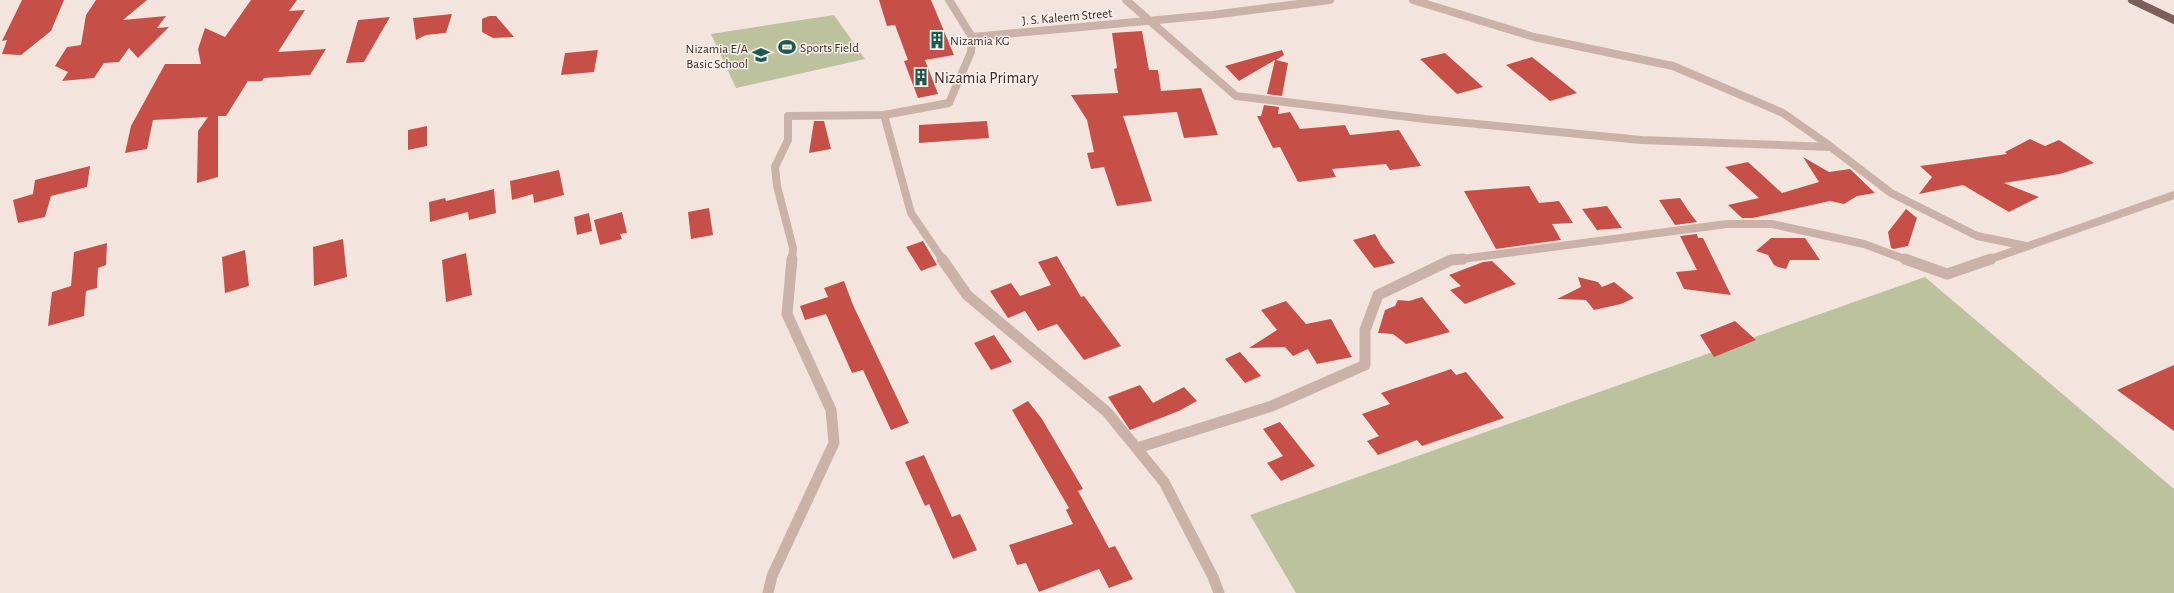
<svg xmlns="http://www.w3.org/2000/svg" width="2174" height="593" viewBox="0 0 2174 593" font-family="'Alegreya Sans',sans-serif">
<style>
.green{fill:#bcc29d}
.building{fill:#c65048}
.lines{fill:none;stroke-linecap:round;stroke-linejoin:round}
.minor-far1{stroke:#cbb2a9;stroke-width:8}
.minor{stroke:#cbb2a9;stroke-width:11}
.major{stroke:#7a5f5a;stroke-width:8}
.labels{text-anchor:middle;stroke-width:3;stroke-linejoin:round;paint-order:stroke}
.far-street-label{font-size:13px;fill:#382b29;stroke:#faf0ea}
.far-poi-label{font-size:13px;fill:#382b29;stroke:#faf0ea;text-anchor:start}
.poi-label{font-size:16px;fill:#382b29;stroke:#faf0ea;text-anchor:start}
</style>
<rect width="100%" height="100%" fill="#f3e5de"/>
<g class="green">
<path d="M834 15 865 59 736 88 711 34Z"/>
<path d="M1925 277 2174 489V593H1296L1250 515Z"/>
</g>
<g class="building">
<path d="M22 0H64L51 31 21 55 2 54 7 40 2 41Z"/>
<path d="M96 0H147L123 20 166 16 157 28 169 27 138 58 129 48 119 62 104 63 94 78 62 81 68 72 55 66 67 47 81 45 86 15Z"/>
<path d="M251 0H297L289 11 305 10 278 52 326 49 310 75 264 78 262 81H248L226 116H218V177L197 183 198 131 208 117 153 120 147 149 125 153 131 126 165 64H201L198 49 205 28 225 37Z"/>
<path d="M879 0H931L954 55 925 60 938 94 918 98 904 61 908 60 895 25 887 26Z"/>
<path d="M452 14 446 33 426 35 416 40 413 18Z"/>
<path d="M489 16H496L514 37 493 38 482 32V19Z"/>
<path d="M390 17 364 62 346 63 358 20Z"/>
<path d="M1142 31 1149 70H1158L1161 91 1201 88 1218 135 1184 138 1177 112 1123 116 1152 201 1117 206 1104 167 1091 169 1087 153 1094 152 1087 120 1071 95 1118 93 1114 69 1117 68 1112 33Z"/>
<path d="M598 50 594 72 561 75 565 53Z"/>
<path d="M1282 50 1284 55 1276 60 1288 63 1282 96 1267 94 1275 60 1239 81 1225 66Z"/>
<path d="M1445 53 1483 87 1457 94 1420 59Z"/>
<path d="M1532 57 1577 93 1550 101 1506 65Z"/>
<path d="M1264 105 1279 107 1278 114 1290 112 1300 129 1345 125 1350 135 1399 130 1421 166 1390 170 1386 164 1332 169 1336 177 1298 182 1280 147 1273 148 1257 116H1261Z"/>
<path d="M814 121H824L831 149 809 153Z"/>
<path d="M987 121 989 138 919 143V125Z"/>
<path d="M427 126V146L408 150V130Z"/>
<path d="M2030 139 2045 146 2059 140 2094 163 2060 174 2004 183 2039 197 2009 212 1963 185 1919 194 1932 177 1920 166 2007 154 2005 152Z"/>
<path d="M1803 157 1829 172 1850 169 1875 193 1857 196 1844 204 1830 201 1753 218H1742L1728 205 1759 198 1725 167 1748 162 1782 193 1819 182Z"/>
<path d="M90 166 87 187 51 196 45 217 18 223 13 200 33 194 35 180Z"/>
<path d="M559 170 564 195 534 203 533 194 512 200 510 181Z"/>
<path d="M1529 186 1539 203 1559 201 1573 223 1552 224 1561 240 1496 249 1464 191Z"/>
<path d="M494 189 496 213 469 220 468 212 430 222 429 202 445 198 446 201Z"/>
<path d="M1680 198 1690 213 1697 222 1675 225 1659 200Z"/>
<path d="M1607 206 1622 228 1597 230 1582 209Z"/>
<path d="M709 208 713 235 691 239 688 212Z"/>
<path d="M1906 209 1917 218 1908 246 1894 249 1891 248 1888 232Z"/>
<path d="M622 212 627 233 620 234 622 239 600 245 594 220Z"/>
<path d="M589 213 592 231 577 235 574 217Z"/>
<path d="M1375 234 1381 245 1395 263 1374 268 1353 240Z"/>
<path d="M1697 234 1698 238H1703L1731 295 1684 289 1676 272 1697 270 1680 236Z"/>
<path d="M1771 238H1805L1820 260H1790L1786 269 1778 267 1774 265 1768 255 1756 251Z"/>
<path d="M343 239 347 277 314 286 313 247Z"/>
<path d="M923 241 937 265 921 271 906 247Z"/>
<path d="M107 243 106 265 98 268 97 288 86 291 84 316 48 326 52 292 71 286 74 252Z"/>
<path d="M245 250 249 286 225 293 222 257Z"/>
<path d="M466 253 472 295 446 302 442 260Z"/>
<path d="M1057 256 1081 297 1084 296 1121 346 1084 360 1057 324 1038 331 1025 311 1008 318 990 291 1011 283 1020 296 1051 285 1038 262Z"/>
<path d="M1492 261 1516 284 1465 304 1450 290 1461 286 1449 275 1483 262Z"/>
<path d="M1578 277 1598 282 1602 287 1614 282 1634 298 1621 304 1594 310 1586 300 1557 299 1581 287Z"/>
<path d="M844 281 853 305 909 423 891 430 863 370 852 373 826 314 805 320 800 306 828 297 824 288Z"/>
<path d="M1422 297 1450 332 1406 344 1393 334 1378 333 1385 310 1395 306 1398 300 1409 301Z"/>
<path d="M1286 301 1306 324 1331 319 1352 357 1317 364 1308 349 1293 356 1285 347 1249 348 1277 330 1261 310Z"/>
<path d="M1735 321 1756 340 1714 357 1700 335Z"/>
<path d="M994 335 1012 362 991 370 974 343Z"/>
<path d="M1240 352 1261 376 1245 383 1225 359Z"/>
<path d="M2174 365V431L2117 390Z"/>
<path d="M1451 369 1456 375 1466 372 1504 418 1422 446 1417 440 1378 455 1367 441 1379 436 1362 414 1390 404 1381 393Z"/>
<path d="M1140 385 1153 403 1184 387 1197 401 1179 411 1130 430 1108 397Z"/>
<path d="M1028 401 1042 419 1083 489 1078 491 1109 548 1115 546 1133 579 1109 588 1099 569 1039 592 1026 563 1017 565 1009 545 1073 524 1066 510 1069 508 1012 410Z"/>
<path d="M1280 422 1315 466 1281 481 1267 463 1283 456 1263 429Z"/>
<path d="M924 455 952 517 960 514 977 550 953 559 929 504 925 506 905 462Z"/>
</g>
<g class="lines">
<g class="minor-far1">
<path d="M1126 0 1236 96 1425 119 1641 140 1831 147 1891 193 1977 236 2026 246"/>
<path d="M1413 0 1534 37 1673 66 1783 113 1830 146"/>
<path d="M972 37 1212 15 1330 0"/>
<path d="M884 115 911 213 943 260"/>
<path d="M792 260 793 248 777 186 775 167 788 140V116L884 115 949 103 971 52 972 37 949 0"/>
<path d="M1454 260 1727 224H1772L1864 244 1907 260"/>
<path d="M1988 260 2174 195"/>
</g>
<g class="minor">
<path d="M942 259 967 295 1107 412 1164 482 1213 577 1219 593"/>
<path d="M1905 259 1947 274 1991 259"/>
<path d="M1137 448 1272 406 1365 365V330L1378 295 1451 260 1463 259"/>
<path d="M768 593 772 576 834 443 831 410 787 314 792 259"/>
</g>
<path class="major" d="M2132 0 2174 20"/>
</g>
<defs>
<g id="building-bare" transform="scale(1.38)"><path d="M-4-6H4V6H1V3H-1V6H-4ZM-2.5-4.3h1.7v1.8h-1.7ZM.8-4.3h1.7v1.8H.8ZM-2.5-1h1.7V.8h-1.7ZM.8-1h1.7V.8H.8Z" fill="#1e5a53" stroke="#faf0ea" stroke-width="2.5" paint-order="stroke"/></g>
<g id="stadium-bare" transform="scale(1.38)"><path d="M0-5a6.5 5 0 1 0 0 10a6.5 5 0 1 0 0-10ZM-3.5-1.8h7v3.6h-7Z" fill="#1e5a53" stroke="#faf0ea" stroke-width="2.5" paint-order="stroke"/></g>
<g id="school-bare" transform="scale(1.38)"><path d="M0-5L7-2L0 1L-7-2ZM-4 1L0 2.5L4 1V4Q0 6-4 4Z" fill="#1e5a53" stroke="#faf0ea" stroke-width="2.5" paint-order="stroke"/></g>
</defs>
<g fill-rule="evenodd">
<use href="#building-bare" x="937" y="40"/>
<use href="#stadium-bare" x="787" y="47"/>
<use href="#school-bare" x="761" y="55"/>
<use href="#building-bare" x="921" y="77"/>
</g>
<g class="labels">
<g class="far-street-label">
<text transform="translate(1067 16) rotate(-5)" y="5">J. S. Kaleem Street</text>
</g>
<g class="far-poi-label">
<text x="950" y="45">Nizamia KG</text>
<text x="800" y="52">Sports Field</text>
<text x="748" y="53" text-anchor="end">Nizamia E/A<tspan x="748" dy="15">Basic School</tspan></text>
</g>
<g class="poi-label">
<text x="934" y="83">Nizamia Primary</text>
</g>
</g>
</svg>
